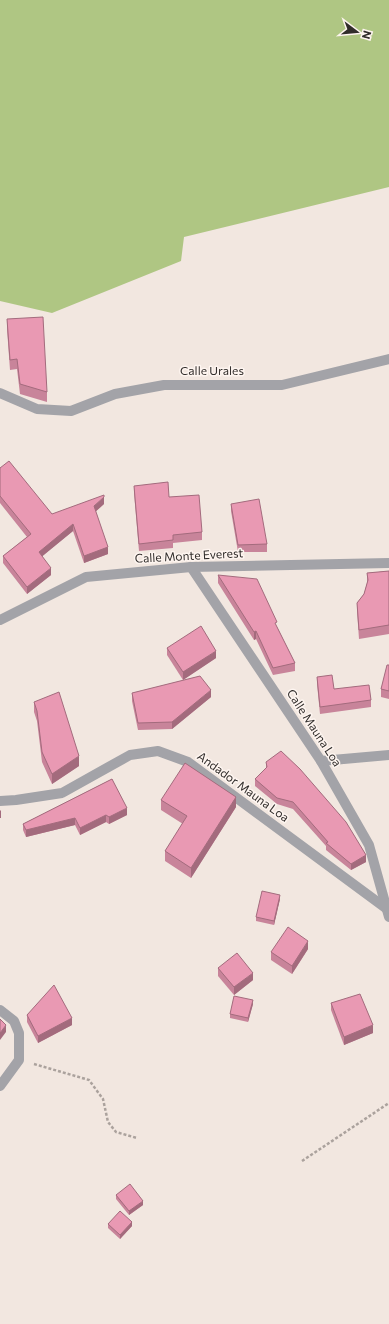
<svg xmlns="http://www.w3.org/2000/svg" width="389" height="1324" viewBox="0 0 389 1324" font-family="Commissioner,sans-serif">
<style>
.green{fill:#afc683}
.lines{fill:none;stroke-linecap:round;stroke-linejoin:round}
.path{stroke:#aba29d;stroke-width:2.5;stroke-dasharray:3 2;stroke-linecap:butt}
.minor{stroke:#a3a3a8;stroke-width:10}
.tertiary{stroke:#a3a3a8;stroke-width:10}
.wall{fill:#c8849a}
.shaded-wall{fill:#a36b7d}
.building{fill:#e999b3;stroke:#a36b7d}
.labels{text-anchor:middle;stroke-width:3;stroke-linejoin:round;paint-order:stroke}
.street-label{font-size:12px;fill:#312d2b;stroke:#fef5f0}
</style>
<rect width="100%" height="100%" fill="#f2e7e0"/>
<path class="green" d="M0 0H389V187L184 237 181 261 52 313 0 301Z"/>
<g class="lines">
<g class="path">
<path d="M34 1064 89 1080 103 1099 108 1122 116 1132 137 1138"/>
<path d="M302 1161 389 1103"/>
</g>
<g class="minor">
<path d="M191 567 321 761 369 845 389 917"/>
<path d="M0 620 86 577 191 567 389 563"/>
<path d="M321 761 389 755"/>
<path d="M0 801 16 800 62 793 130 755 158 751 188 762 387 909"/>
<path d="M0 1010 14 1021 19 1033V1060L0 1086"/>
</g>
<path class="tertiary" d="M0 393 37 409 71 411 115 394 164 385H282L389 359"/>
</g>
<g class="wall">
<path d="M7 319 47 392V402L20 394 17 369 10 370 7 329Z"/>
<path d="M0 468 52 514 104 504 95 512 108 554 84 563 73 531 42 556 51 575 27 594 3 563V556L27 537 0 503Z"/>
<path d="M134 486 169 497 202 532V540L173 543V548L139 551 134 493Z"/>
<path d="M231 504 267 544V552H238L231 511Z"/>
<path d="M389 571V634L359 639 357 611V603L364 594 367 583V573Z"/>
<path d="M218 575 277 627 295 663V671L273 675 256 639 254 640 218 583Z"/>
<path d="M167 648 216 658 183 680 167 655Z"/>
<path d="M389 665V699L381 697V689Z"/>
<path d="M317 677 334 689 371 700V707L320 714 317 684Z"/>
<path d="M132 693 211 697 172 729 138 730 132 701Z"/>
<path d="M34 702 79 766 52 784 42 762 37 721 34 712Z"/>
<path d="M266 762 366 862 351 870 326 850V846L293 809 277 804 255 786V779L266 768Z"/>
<path d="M112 779 127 815 109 824 106 822 80 835 75 825 26 837 23 830V824Z"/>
<path d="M161 800 236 807 191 878 165 861V851L183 824 161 810Z"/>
<path d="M280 899 274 925 256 921V917Z"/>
<path d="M308 949 292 974 271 960V952Z"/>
<path d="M218 968 253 980 234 995 218 976Z"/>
<path d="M331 1003 373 1033 344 1045 331 1010Z"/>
<path d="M253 1004 248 1022 230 1018V1014Z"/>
<path d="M27 1015 72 1025 38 1043 27 1022Z"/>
<path d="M116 1195 143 1205 129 1215 116 1199Z"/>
<path d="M108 1224 132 1226 120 1239 108 1228Z"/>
</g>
<g class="shaded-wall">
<path d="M104 497V504L94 513V506Z"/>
<path d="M73 524V531L39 559V552Z"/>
<path d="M108 547V554L84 563V556Z"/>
<path d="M51 568V575L27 594V587Z"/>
<path d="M256 631V639L254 640V632Z"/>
<path d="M216 651V658L183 680V672Z"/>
<path d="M211 690V697L172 729V722Z"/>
<path d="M79 756V766L52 784V774Z"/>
<path d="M236 797V807L191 878V868Z"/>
<path d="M127 808V815L109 824V817Z"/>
<path d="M1 810V818H0V811Z"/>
<path d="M106 815V822L80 835V828Z"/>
<path d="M75 818V825L26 837V830Z"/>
<path d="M366 855V862L351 870V864Z"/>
<path d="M280 895V899L274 925V921Z"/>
<path d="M308 941V949L292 974V966Z"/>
<path d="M253 973V980L234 995V987Z"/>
<path d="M253 1000V1004L248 1022V1018Z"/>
<path d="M72 1018V1025L38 1043V1036Z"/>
<path d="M6 1025V1032L0 1040V1033Z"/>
<path d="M373 1025V1033L344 1045V1037Z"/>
<path d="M143 1201V1205L129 1215V1211Z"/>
<path d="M132 1222V1226L120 1239V1235Z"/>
</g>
<g class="building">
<path d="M43 317 47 392 20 384 17 359 10 360 7 319Z"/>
<path d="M9 461 52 514 104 495V497L94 506 108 547 84 556 73 524 39 552 51 568 27 587 3 556 31 534 0 496V468Z"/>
<path d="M168 482 169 497 199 495 202 532 173 535V540L139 544 134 486Z"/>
<path d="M259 499 267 544 238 545 231 504Z"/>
<path d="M389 571V625L359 630 357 603 364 594 368 580 367 573Z"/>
<path d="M218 575 257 579 277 622 275 623 295 663 273 668 256 631 254 632Z"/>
<path d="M201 626 216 651 183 672 167 648Z"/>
<path d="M387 665H389V691L381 689Z"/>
<path d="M332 675 334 689 369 685 371 700 320 707 317 677Z"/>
<path d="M200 676 211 690 172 722 138 723 132 693Z"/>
<path d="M59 692 79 756 52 774 42 752 37 711 34 702Z"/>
<path d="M281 751 300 769 346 822 366 855 351 864 326 843 328 842 293 802 277 798 255 779 267 767 266 762Z"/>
<path d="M185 763 236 797 191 868 165 851 187 816 161 800Z"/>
<path d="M112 779 127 808 109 817 106 815 80 828 75 818 26 830 23 824Z"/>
<path d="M262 891 280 895 274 921 256 917Z"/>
<path d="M288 927 308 941 292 966 271 952Z"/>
<path d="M237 953 253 973 234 987 218 968Z"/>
<path d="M54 985 72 1018 38 1036 27 1015Z"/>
<path d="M360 994 373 1025 344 1037 331 1003Z"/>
<path d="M234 996 253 1000 248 1018 230 1014Z"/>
<path d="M0 1019 6 1025 0 1033Z"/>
<path d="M130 1184 143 1201 129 1211 116 1195Z"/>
<path d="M120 1211 132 1222 120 1235 108 1224Z"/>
</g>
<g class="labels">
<g class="street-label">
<text x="212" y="375">Calle Urales</text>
<text transform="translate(189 556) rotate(-3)" y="4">Calle Monte Everest</text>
<text transform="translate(314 728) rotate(57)" y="4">Calle Mauna Loa</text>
<text transform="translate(243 787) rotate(36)" y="4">Andador Mauna Loa</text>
</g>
</g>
<g transform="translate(357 32) rotate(106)" stroke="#fef5f0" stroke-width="3" paint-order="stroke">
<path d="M0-3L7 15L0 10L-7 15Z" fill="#312d2b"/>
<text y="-6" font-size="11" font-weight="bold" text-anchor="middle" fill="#312d2b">N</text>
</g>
</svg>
